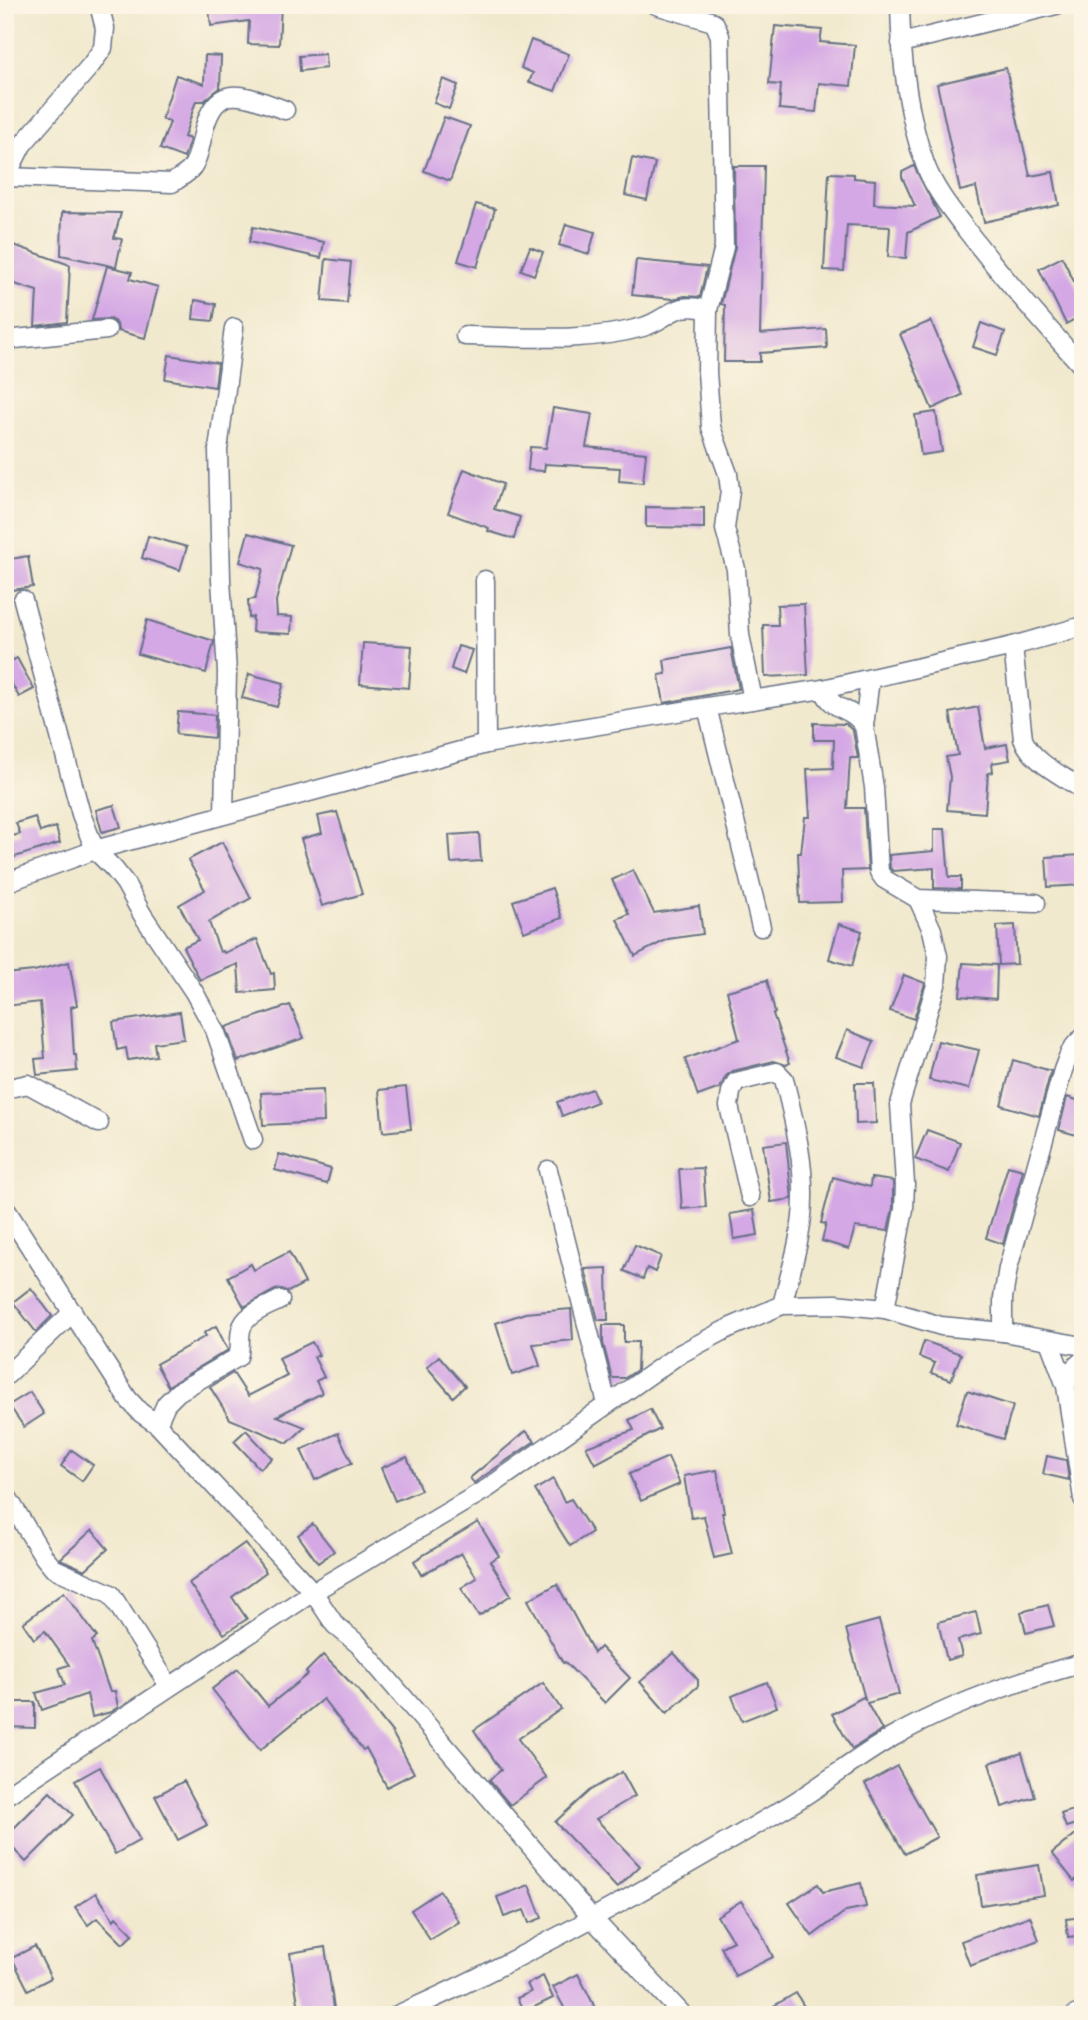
<svg xmlns="http://www.w3.org/2000/svg" width="1088" height="2020" viewBox="0 0 1088 2020" font-family="'IM FELL French Canon',serif">
<style>
.building{fill:#d4a7e5}
.lines{fill:none;stroke-linecap:round;stroke-linejoin:round}
.minor-casing{stroke:#667085;stroke-width:21}
.minor{stroke:#fff;stroke-width:18}
</style>
<rect width="100%" height="100%" fill="#fcf5e5"/>
<filter id="ink" filterUnits="userSpaceOnUse"><feTurbulence type="fractalNoise" baseFrequency=".0143" numOctaves="2"/><feDisplacementMap in="SourceGraphic" scale="14" xChannelSelector="R" yChannelSelector="G"/><feConvolveMatrix kernelMatrix="1 2 1 2 8 2 1 2 1" color-interpolation-filters="sRGB"/></filter>
<filter id="wash" filterUnits="userSpaceOnUse"><feTurbulence type="fractalNoise" baseFrequency=".00686" numOctaves="4" result="noise"/><feDisplacementMap in="SourceGraphic" scale="28" xChannelSelector="R" yChannelSelector="G"/><feGaussianBlur stdDeviation="1.57" result="paint"/><feColorMatrix in="noise" values="0 0 0 0 0 0 0 0 0 0 0 0 0 0 0 0 0 1.4 0 .05"/><feComposite in="paint" operator="in"/></filter>
<g filter="url(#wash)">
<rect width="100%" height="100%" fill="#f1e9cd"/>
<g id="blocks">
<g class="building">
<path d="M245 5H281L279 45 248 44 249 21 211 26 209 9Z"/>
<path d="M775 26 822 30 820 42 855 45 851 86 819 83 816 112 779 109 781 85 769 84Z"/>
<path d="M531 40 569 54 555 91 529 82 533 73 521 68Z"/>
<path d="M325 54 326 68 300 71 299 56Z"/>
<path d="M205 55 221 56 220 88 204 101H196L184 137 190 139 184 158 160 149 170 122 162 119 176 75 204 84Z"/>
<path d="M1006 68 1030 176 1053 172 1059 205 984 222 976 187 960 191 937 84Z"/>
<path d="M443 79 458 85 449 109 434 103Z"/>
<path d="M444 117 470 126 450 181 424 171Z"/>
<path d="M632 158 655 163 647 200 625 195Z"/>
<path d="M734 166H764L760 334 826 329 827 348 760 353V362H724L725 305 721 304 735 247Z"/>
<path d="M914 166 940 217 908 232 906 258 888 257 890 227 847 225 844 271 824 270 829 173 854 174V178L875 180 874 204 915 206 902 177V172Z"/>
<path d="M476 204 495 209 477 267 458 261Z"/>
<path d="M62 212 121 213 114 238 122 239 116 267 61 255Z"/>
<path d="M566 224 595 232 589 254 559 245Z"/>
<path d="M253 227 324 242 321 258 249 242Z"/>
<path d="M8 243 70 265 67 322 35 326 37 291 5 281V252Z"/>
<path d="M530 247 543 252 534 275 521 270Z"/>
<path d="M1062 257 1083 300V315L1066 324 1039 269Z"/>
<path d="M326 259 351 262 347 303 322 301Z"/>
<path d="M636 260 707 267 700 297 685 296 673 299 632 295Z"/>
<path d="M107 266 132 272 130 279 158 287 145 338 118 331 117 324 111 319 92 320Z"/>
<path d="M195 300 216 304 213 321 193 319Z"/>
<path d="M931 321 962 395 932 409 900 334Z"/>
<path d="M981 323 1005 332 997 355 973 347Z"/>
<path d="M169 355 218 363 215 387 165 379Z"/>
<path d="M553 408 592 414 586 447 646 453 643 483 619 481 620 468 545 464 544 471 528 470 530 447 546 448Z"/>
<path d="M936 412 942 452 921 455 915 415Z"/>
<path d="M464 469 503 484 494 509 520 517 514 539 488 531 489 528 448 513Z"/>
<path d="M646 507 704 508V528L646 527Z"/>
<path d="M248 533 291 545 276 601 277 616 292 617 291 634 252 632 253 617 249 618 248 600 255 599 263 569 240 562Z"/>
<path d="M148 536 187 547 180 570 142 558Z"/>
<path d="M28 556 33 587 5 591V560Z"/>
<path d="M804 604 808 675 765 677 763 625H778L777 605Z"/>
<path d="M147 620 214 641 206 673 138 654Z"/>
<path d="M363 643 412 646 409 688 360 684Z"/>
<path d="M458 646 472 650 464 674 451 669Z"/>
<path d="M731 648 739 689 664 703 659 675 666 674 664 660Z"/>
<path d="M17 658 34 689 19 697 5 672V664Z"/>
<path d="M249 674 284 683 277 707 242 698Z"/>
<path d="M978 707 985 748 1007 744 1010 760 992 763 993 772 988 773 985 813 947 810 950 777 946 757 958 755 950 713Z"/>
<path d="M178 712 215 715 214 738 176 734Z"/>
<path d="M814 723 846 724 853 731 858 758H850L847 808H864L868 870 842 871 843 902 800 903 798 853H801L805 817H810L807 769 833 768 834 740H814Z"/>
<path d="M114 805 121 827 102 832 96 810Z"/>
<path d="M337 812 362 894 322 906 301 839 322 833 318 816Z"/>
<path d="M35 817 40 832 56 827 60 843 5 860V838L20 834 16 823Z"/>
<path d="M934 829H945L949 877H961V889L934 888V868L893 871 890 868 889 855 934 851Z"/>
<path d="M479 833 481 861 451 863 449 835Z"/>
<path d="M222 842 251 898 209 922 220 952 223 951 224 953 257 939 271 974 274 973 275 990 240 993 238 964 200 980 183 947 198 940 179 905 205 890 188 860Z"/>
<path d="M1083 855V885L1048 887 1046 857Z"/>
<path d="M633 870 654 913 699 906 703 934 668 939 635 956 617 919 629 914 612 880Z"/>
<path d="M552 888 562 918 524 932 513 901Z"/>
<path d="M839 924 862 931 852 966 829 959Z"/>
<path d="M1015 925 1017 964 999 965 997 926Z"/>
<path d="M69 962 77 1005 71 1007 74 1055H76L77 1071 37 1075 35 1059 45 1058 40 1002 5 1006V974L34 971Z"/>
<path d="M963 963 997 965 996 999 960 996Z"/>
<path d="M904 975 925 983 914 1019 890 1011Z"/>
<path d="M767 980 775 1013 773 1014 790 1063 786 1065 774 1061 733 1071 726 1076 720 1088 698 1096 685 1059 739 1039 727 991Z"/>
<path d="M290 1005 304 1038 238 1061 226 1027Z"/>
<path d="M180 1012 184 1039 154 1043 156 1056 128 1060 126 1048 117 1050 113 1022Z"/>
<path d="M847 1030 874 1041 864 1067 836 1057Z"/>
<path d="M938 1041 979 1050 969 1089 929 1080Z"/>
<path d="M1013 1060 1051 1071 1039 1116 1001 1105Z"/>
<path d="M855 1083H874L876 1123 856 1124Z"/>
<path d="M406 1087 411 1129 383 1132 379 1090Z"/>
<path d="M592 1089 597 1102 562 1116 557 1102Z"/>
<path d="M323 1090 324 1122 263 1125 261 1093Z"/>
<path d="M1067 1097 1083 1102V1137L1059 1130Z"/>
<path d="M927 1130 960 1142 949 1172 915 1159Z"/>
<path d="M786 1142 792 1199 771 1202 763 1145Z"/>
<path d="M279 1154 331 1169 327 1184 275 1170Z"/>
<path d="M1008 1166 1023 1170 1003 1244 986 1238Z"/>
<path d="M703 1168 706 1207 682 1209 679 1169Z"/>
<path d="M833 1177 870 1187 871 1178 893 1181V1208L888 1231 855 1227 849 1249 822 1241 826 1224 821 1223Z"/>
<path d="M754 1210 758 1235 734 1239 730 1214Z"/>
<path d="M635 1245 661 1256 655 1272 647 1268 643 1279 624 1271Z"/>
<path d="M289 1252 305 1283 288 1292 281 1289 275 1290 244 1307 228 1277 251 1264 254 1270Z"/>
<path d="M607 1268 608 1320H598L585 1269Z"/>
<path d="M31 1288 52 1316 36 1332 13 1302Z"/>
<path d="M571 1309 573 1340 533 1344 540 1366 512 1375 496 1323 525 1313Z"/>
<path d="M603 1325H624V1342H638L637 1370 625 1378H612L603 1343Z"/>
<path d="M216 1326 228 1350 168 1386 156 1364 206 1336 204 1333Z"/>
<path d="M924 1341 961 1354 951 1380 931 1373 935 1363 919 1357Z"/>
<path d="M312 1342 319 1355 314 1357 324 1377 316 1381 322 1393 277 1416 305 1427 288 1443 230 1419 210 1387 233 1373 248 1396 287 1376 279 1358Z"/>
<path d="M439 1356 465 1386 453 1397 427 1367Z"/>
<path d="M967 1391 1013 1406 1003 1439 956 1424Z"/>
<path d="M30 1392 44 1414 24 1427 9 1405Z"/>
<path d="M650 1409 660 1429 595 1464 586 1447 634 1430 629 1420Z"/>
<path d="M246 1430 272 1458 260 1469 234 1441Z"/>
<path d="M526 1431 535 1441 474 1483 470 1478Z"/>
<path d="M338 1433 352 1463 315 1480 301 1450Z"/>
<path d="M72 1450 93 1465 82 1481 61 1466Z"/>
<path d="M1047 1456 1066 1460 1069 1480 1043 1474Z"/>
<path d="M407 1457 421 1490 395 1501 381 1468Z"/>
<path d="M668 1457 680 1484 641 1501 629 1474Z"/>
<path d="M717 1470 724 1513H722L732 1554 714 1558 704 1516 691 1518 684 1476Z"/>
<path d="M553 1479 564 1502 571 1499 592 1532 570 1546 535 1490Z"/>
<path d="M478 1522 499 1556 490 1561 511 1595 479 1616 461 1588 477 1578 461 1553 421 1575 414 1561Z"/>
<path d="M313 1524 334 1551 318 1563 298 1535Z"/>
<path d="M92 1530 108 1549 85 1570 60 1559Z"/>
<path d="M245 1543 266 1572 232 1597 247 1619 224 1634 189 1583Z"/>
<path d="M557 1584 594 1653 600 1647 630 1678 605 1703 565 1662 563 1663 528 1600Z"/>
<path d="M64 1592 97 1637 92 1641 110 1692 115 1691 118 1707 111 1712 92 1717 87 1694 42 1710 36 1693 65 1685 59 1668 69 1665 45 1631 34 1639 23 1623Z"/>
<path d="M1048 1605 1054 1626 1026 1633 1021 1612Z"/>
<path d="M976 1612 981 1634 958 1640 962 1656 947 1660 938 1622Z"/>
<path d="M879 1620 899 1694 867 1703 882 1730 852 1749 832 1714 863 1697 865 1699 846 1629Z"/>
<path d="M674 1653 698 1680V1686L667 1713 640 1682Z"/>
<path d="M323 1655 359 1691 392 1732 414 1773 387 1787 366 1748 363 1750 323 1699 260 1750 212 1689 238 1669 268 1706 308 1674 306 1672Z"/>
<path d="M767 1682 777 1707 742 1721 732 1696Z"/>
<path d="M543 1683 561 1709 518 1739 547 1778 510 1805 489 1780 501 1770 474 1730Z"/>
<path d="M7 1702H35V1728L6 1727Z"/>
<path d="M1022 1753 1035 1797 1002 1807 989 1763Z"/>
<path d="M897 1766 937 1837 905 1854 865 1784Z"/>
<path d="M100 1767 140 1840 115 1854 75 1781Z"/>
<path d="M622 1772 635 1796 596 1819 640 1866 617 1888 555 1822 589 1791Z"/>
<path d="M184 1781 207 1825 178 1840 155 1796Z"/>
<path d="M50 1792 73 1815 26 1862 5 1840V1837Z"/>
<path d="M1083 1807V1822L1066 1827 1061 1814Z"/>
<path d="M1077 1833 1083 1840V1874L1074 1881 1052 1853Z"/>
<path d="M1039 1865 1044 1895 981 1905 977 1875Z"/>
<path d="M861 1883 866 1907 846 1911 812 1936 789 1903 818 1884 823 1892Z"/>
<path d="M529 1885 542 1918 529 1923 524 1910 504 1917 497 1897Z"/>
<path d="M440 1891 459 1922 430 1940 411 1910Z"/>
<path d="M96 1893 114 1920 116 1917 133 1934 123 1944 97 1918 88 1925 75 1907Z"/>
<path d="M741 1901 759 1928 773 1957 735 1976 721 1947 733 1941 717 1916Z"/>
<path d="M1030 1916 1039 1940 970 1966 961 1941Z"/>
<path d="M1083 1917V1935L1068 1937 1066 1919Z"/>
<path d="M35 1946 51 1978 28 1990 12 1958Z"/>
<path d="M325 1947 335 2015H300L290 1953Z"/>
<path d="M578 1974 599 2015H568L553 1987Z"/>
<path d="M543 1976 553 1998 524 2012 517 1998 531 1992 527 1984Z"/>
<path d="M796 1993 809 2015H758Z"/>
</g>
</g>
</g>
<g filter="url(#ink)">
<use href="#blocks" fill-opacity="0" stroke="#667085" stroke-width="2"/>
<g class="lines">
<g class="minor-casing">
<g id="minor">
<path d="M656 5 710 21 715 24 720 36 724 247 708 310 707 372 711 427 728 474 730 490 725 529 736 569 740 635 753 700"/>
<path d="M900 5C901 59 907 113 925 164 934 189 952 211 968 232 1004 279 1043 323 1083 367"/>
<path d="M901 43 1056 5"/>
<path d="M6 177 172 183C178 179 185 175 190 170 198 161 200 146 203 134 215 78 245 96 285 110"/>
<path d="M5 179 22 145 91 65 103 48 105 28 99 5"/>
<path d="M465 336C523 337 586 343 643 327 670 319 673 300 708 310"/>
<path d="M5 340 107 330"/>
<path d="M485 580 486 744"/>
<path d="M23 600 81 814 95 850 114 869 125 883 142 914 194 992 215 1030 253 1140"/>
<path d="M1013 646 1023 739C1034 764 1061 774 1083 790"/>
<path d="M870 679 864 726 874 787 879 872 884 879 918 899 1036 903"/>
<path d="M823 689C834 714 849 704 864 726"/>
<path d="M707 707 761 927"/>
<path d="M224 814 227 672 221 580 218 450 234 328"/>
<path d="M5 883 95 850 486 744 707 707 823 689 1013 646 1083 626"/>
<path d="M5 1089 28 1084 99 1123"/>
<path d="M548 1170 607 1404"/>
<path d="M750 1197 729 1106 731 1092 736 1082 777 1072 784 1079C793 1118 804 1157 803 1198 803 1234 791 1270 782 1305"/>
<path d="M5 1208 128 1399 141 1413 157 1424 313 1592 335 1625 358 1644 592 1918 683 2015"/>
<path d="M885 1309 904 1209 905 1184 900 1104 936 985 938 956 932 930 918 899"/>
<path d="M1003 1332V1298L1008 1268 1063 1070C1068 1057 1071 1046 1083 1038"/>
<path d="M1049 1341 1066 1386 1083 1499"/>
<path d="M7 1375 73 1312"/>
<path d="M1066 1386 1071 1371 1083 1360"/>
<path d="M157 1424 166 1404 178 1392 238 1357C241 1348 239 1339 241 1330 244 1314 267 1307 280 1300"/>
<path d="M5 1493 44 1557 53 1568 111 1594 169 1686"/>
<path d="M5 1796 313 1592 488 1488 678 1355 729 1328 782 1305 835 1304 885 1309 941 1326 1003 1332 1083 1346"/>
<path d="M397 2015C531 1956 659 1882 785 1808 821 1787 854 1759 891 1738 950 1704 1017 1681 1083 1663"/>
<path d="M1075 2015 1083 2012"/>
</g>
</g>
<use href="#minor" class="minor"/>
</g>
</g>
<rect width="1088" height="2020" fill="none" stroke="#fcf5e5" stroke-width="28"/>
</svg>
